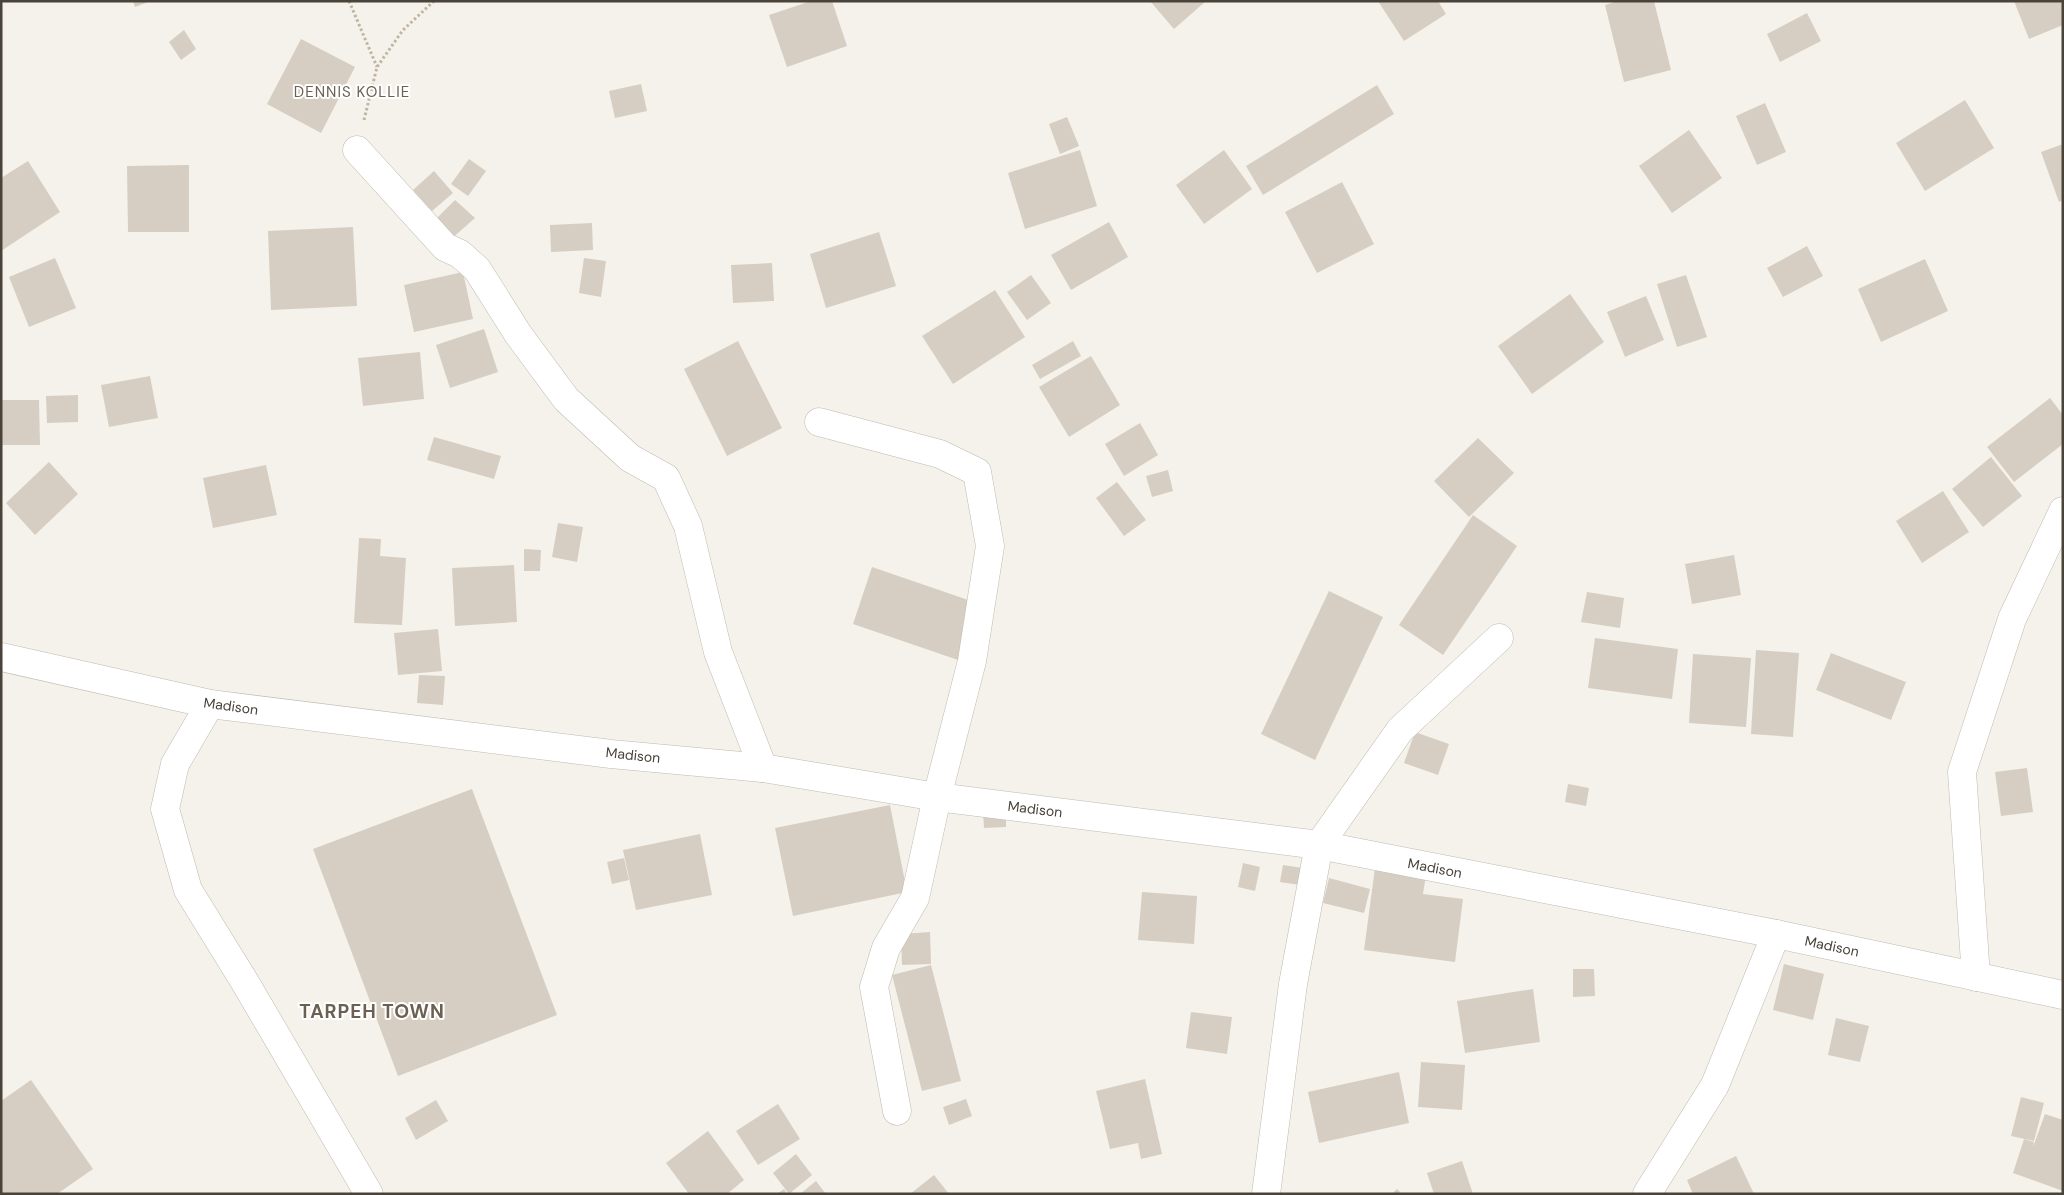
<svg xmlns="http://www.w3.org/2000/svg" width="2064" height="1195" viewBox="0 0 2064 1195" font-family="'DM Sans',sans-serif">
<style>
.building{fill:#d6cec2}
.lines{fill:none;stroke-linecap:round;stroke-linejoin:round}
.minor-casing{stroke:#c0baaf;stroke-width:29}
.tertiary-casing{stroke:#c0baaf;stroke-width:29}
.path{stroke:#c1b5a1;stroke-width:3;stroke-dasharray:2.5 2.5;stroke-linecap:butt}
.minor{stroke:#fff;stroke-width:28}
.tertiary{stroke:#fff;stroke-width:28}
.labels{text-anchor:middle;stroke-width:4;stroke-linejoin:round;paint-order:stroke}
.street-label{font-size:14px;fill:#49433a;stroke:#fff}
.neighbourhood-label{font-size:15px;letter-spacing:1px;fill:#6c6052;stroke:#fff}
.district-label{font-size:19px;font-weight:bold;letter-spacing:1px;fill:#6c6052;stroke:#fff}
</style>
<rect width="100%" height="100%" fill="#f5f2ec"/>
<g class="building">
<path d="M133 1H151L135 7Z"/>
<path d="M811 1H832L847 46 787 67 769 15Z"/>
<path d="M1150 1H1206L1174 29Z"/>
<path d="M1378 1H1438L1446 14 1404 41Z"/>
<path d="M1618 1H1654L1671 70 1624 82 1605 5Z"/>
<path d="M2014 1H2063V25L2029 39Z"/>
<path d="M1807 13 1821 41 1780 62 1767 34Z"/>
<path d="M184 30 196 49 181 60 169 42Z"/>
<path d="M301 39 355 67 321 133 267 104Z"/>
<path d="M641 84 647 111 615 118 609 91Z"/>
<path d="M1377 85 1394 114 1263 195 1246 166Z"/>
<path d="M1965 100 1994 148 1925 191 1896 143Z"/>
<path d="M1765 103 1786 152 1757 165 1736 116Z"/>
<path d="M1067 117 1079 146 1060 154 1049 124Z"/>
<path d="M1689 130 1722 178 1672 213 1639 166Z"/>
<path d="M2063 144V200L2059 202 2041 152Z"/>
<path d="M1080 150 1097 206 1025 229 1008 173Z"/>
<path d="M1224 150 1252 189 1204 224 1176 185Z"/>
<path d="M469 159 486 171 468 196 451 184Z"/>
<path d="M28 161 60 212 1 251V178Z"/>
<path d="M189 165V232H128L127 166Z"/>
<path d="M434 171 453 193 432 211 413 190Z"/>
<path d="M1342 182 1374 244 1317 273 1285 212Z"/>
<path d="M455 200 475 218 450 240 433 222Z"/>
<path d="M1109 222 1128 257 1071 290 1051 255Z"/>
<path d="M592 223 593 250 551 252 550 225Z"/>
<path d="M353 227 357 306 271 310 268 231Z"/>
<path d="M879 232 896 286 826 308 810 254Z"/>
<path d="M1807 246 1823 276 1783 297 1767 268Z"/>
<path d="M55 258 76 308 29 327 9 277Z"/>
<path d="M584 258 606 261 601 297 579 293Z"/>
<path d="M1925 259 1948 311 1881 342 1858 289Z"/>
<path d="M772 263 774 301 733 303 731 265Z"/>
<path d="M463 272 473 319 414 332 404 285Z"/>
<path d="M1031 275 1051 303 1027 320 1007 292Z"/>
<path d="M1686 275 1707 337 1677 347 1657 284Z"/>
<path d="M995 290 1025 337 953 384 922 336Z"/>
<path d="M1570 294 1604 342 1532 394 1498 346Z"/>
<path d="M1646 296 1664 340 1625 357 1607 312Z"/>
<path d="M484 329 498 372 450 388 436 345Z"/>
<path d="M738 341 782 428 727 456 684 369Z"/>
<path d="M1073 341 1081 356 1040 379 1032 365Z"/>
<path d="M420 352 424 399 363 406 358 358Z"/>
<path d="M1091 356 1120 405 1069 437 1039 387Z"/>
<path d="M150 376 158 418 109 427 101 385Z"/>
<path d="M78 395V422L47 423 46 396Z"/>
<path d="M2050 398 2063 415V444L2014 482 1987 447Z"/>
<path d="M1 400H39L40 445H1Z"/>
<path d="M1140 423 1158 455 1124 476 1105 444Z"/>
<path d="M434 437 501 456 494 479 427 460Z"/>
<path d="M1478 438 1514 473 1469 517 1434 481Z"/>
<path d="M1991 457 2022 496 1983 527 1952 489Z"/>
<path d="M49 462 78 494 35 535 6 503Z"/>
<path d="M266 465 277 515 213 528 203 478Z"/>
<path d="M1168 470 1173 491 1152 497 1146 476Z"/>
<path d="M1117 482 1146 520 1124 536 1096 498Z"/>
<path d="M1943 491 1969 532 1922 563 1896 521Z"/>
<path d="M1473 515 1517 546 1443 655 1399 625Z"/>
<path d="M558 523 583 527 577 562 552 557Z"/>
<path d="M359 538 381 539 380 556 406 558 402 625 354 623Z"/>
<path d="M524 549 541 550 540 571H524Z"/>
<path d="M1734 555 1741 595 1692 604 1685 564Z"/>
<path d="M514 565 517 622 455 626 452 568Z"/>
<path d="M872 567 977 603 958 660 853 624Z"/>
<path d="M1329 591 1383 617 1315 760 1261 734Z"/>
<path d="M1587 592 1624 598 1620 628 1581 622Z"/>
<path d="M438 629 442 671 398 675 394 633Z"/>
<path d="M1595 638 1678 649 1672 699 1588 688Z"/>
<path d="M1756 650 1799 653 1793 737 1751 734Z"/>
<path d="M1831 653 1906 682 1891 720 1816 690Z"/>
<path d="M1693 654 1751 658 1746 727 1689 723Z"/>
<path d="M419 675 445 676 443 705 417 703Z"/>
<path d="M1415 732 1449 744 1438 775 1404 763Z"/>
<path d="M2027 768 2033 812 2001 816 1995 772Z"/>
<path d="M1568 784 1589 788 1586 806 1565 802Z"/>
<path d="M472 789 557 1015 398 1076 313 849Z"/>
<path d="M890 805 907 892 793 916 775 828Z"/>
<path d="M1006 811V827L984 828 983 812Z"/>
<path d="M700 834 712 895 636 910 623 850Z"/>
<path d="M624 858 629 880 612 884 607 862Z"/>
<path d="M1243 863 1260 867 1255 891 1238 887Z"/>
<path d="M1283 865 1310 869 1307 886 1280 882Z"/>
<path d="M1375 868 1426 875 1423 894 1463 899 1455 962 1364 950Z"/>
<path d="M1329 878 1370 889 1364 913 1323 903Z"/>
<path d="M1142 892 1197 896 1194 944 1138 940Z"/>
<path d="M930 932 931 964 902 965 901 934Z"/>
<path d="M1784 964 1824 974 1813 1020 1773 1010Z"/>
<path d="M931 965 961 1081 922 1091 892 975Z"/>
<path d="M1573 969H1594L1595 996 1573 997Z"/>
<path d="M1533 989 1540 1042 1465 1053 1457 1001Z"/>
<path d="M1191 1012 1232 1017 1227 1054 1186 1048Z"/>
<path d="M1836 1018 1869 1026 1860 1062 1828 1055Z"/>
<path d="M1421 1062 1465 1065 1462 1110 1418 1107Z"/>
<path d="M1399 1072 1409 1123 1319 1143 1308 1092Z"/>
<path d="M1145 1079 1162 1154 1141 1159 1138 1143 1110 1149 1096 1091Z"/>
<path d="M31 1080 93 1169 57 1194H1V1101Z"/>
<path d="M2021 1097 2044 1103 2034 1141 2011 1136Z"/>
<path d="M966 1099 972 1116 949 1125 943 1107Z"/>
<path d="M436 1100 448 1121 416 1140 405 1118Z"/>
<path d="M778 1104 800 1139 758 1165 736 1131Z"/>
<path d="M2045 1114 2063 1120V1191L2013 1173 2024 1139 2034 1142 2033 1147Z"/>
<path d="M708 1131 744 1180 727 1194H689L666 1163Z"/>
<path d="M796 1154 812 1175 789 1194 773 1173Z"/>
<path d="M1736 1156 1754 1194H1693L1687 1180Z"/>
<path d="M1462 1161 1473 1194H1434L1427 1173Z"/>
<path d="M934 1175 949 1194H910Z"/>
<path d="M816 1181 826 1194H800Z"/>
<path d="M784 1189 787 1194H777Z"/>
<path d="M1397 1189 1402 1194H1392Z"/>
</g>
<g class="lines">
<g class="minor-casing">
<g id="minor">
<path d="M357 150 445 247 460 254 477 269 518 334 566 399 630 458 666 478 688 526 718 652 763 768"/>
<path d="M819 422 940 454 977 472 990 546 972 661 937 797 915 898 886 948 874 987 897 1111"/>
<path d="M210 704 175 764 165 809 188 890 246 984 369 1194"/>
<path d="M1976 977 1962 772 2012 619 2063 511"/>
<path d="M1266 1194 1293 984 1319 845 1400 730 1499 638"/>
<path d="M1647 1194 1715 1085 1776 934"/>
</g>
</g>
<g class="tertiary-casing">
<path id="tertiary" d="M1 657 210 704 611 754 763 768 937 797 1319 845 1776 934 2063 995"/>
</g>
<g class="path">
<path d="M349 1 377 67"/>
<path d="M364 120 377 67 403 30 434 1"/>
</g>
<use href="#minor" class="minor"/>
<use href="#tertiary" class="tertiary"/>
</g>
<g class="labels">
<g class="street-label">
<text transform="translate(231 706) rotate(8)" y="5">Madison</text>
<text transform="translate(633 755) rotate(6)" y="5">Madison</text>
<text transform="translate(1035 809) rotate(7)" y="5">Madison</text>
<text transform="translate(1435 868) rotate(11)" y="5">Madison</text>
<text transform="translate(1832 946) rotate(12)" y="5">Madison</text>
</g>
<g class="neighbourhood-label">
<text x="352" y="97">DENNIS KOLLIE</text>
</g>
<g class="district-label">
<text x="372" y="1018">TARPEH TOWN</text>
</g>
</g>
<rect width="2064" height="1195" fill="none" stroke="#49433a" stroke-width="5"/>
</svg>
